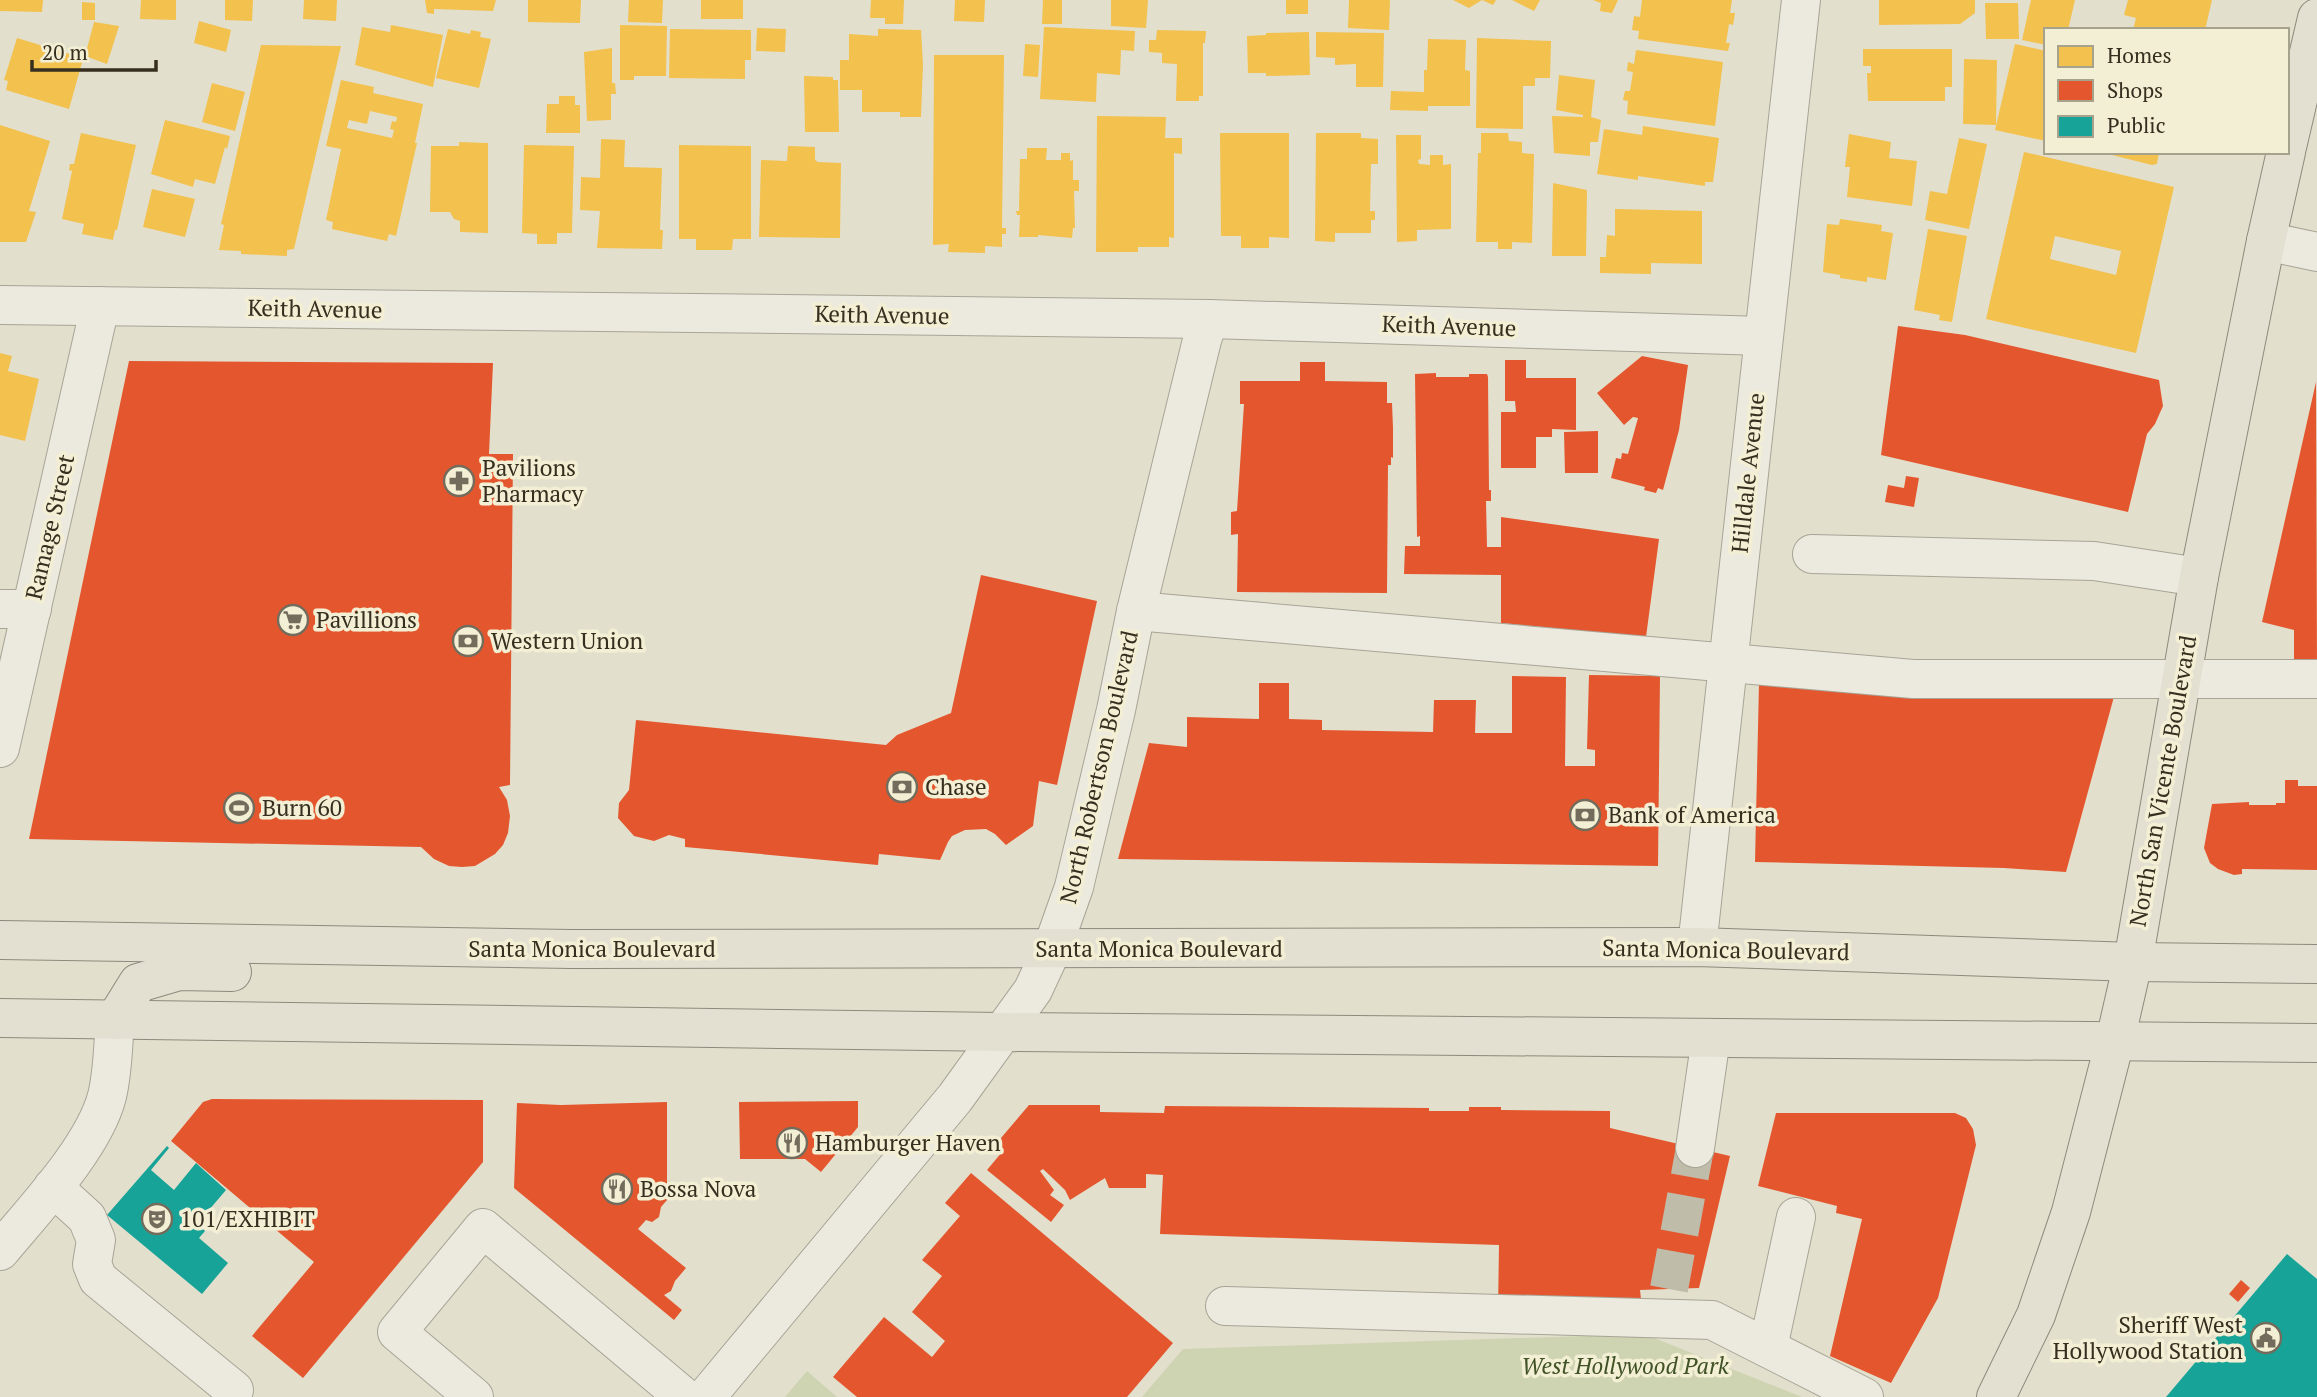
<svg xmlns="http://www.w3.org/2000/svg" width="2317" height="1397" viewBox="0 0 2317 1397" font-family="'PT Serif',serif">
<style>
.green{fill:#ced3b1}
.homes{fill:#f2c14e;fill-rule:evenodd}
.shops{fill:#e4572e}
.public{fill:#17a398}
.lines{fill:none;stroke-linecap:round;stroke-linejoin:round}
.minor-tunnel{stroke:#c0bcaa;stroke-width:38;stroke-dasharray:38 19;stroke-linecap:butt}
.minor-casing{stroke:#a8a496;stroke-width:40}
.major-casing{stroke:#8e897d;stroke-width:40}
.minor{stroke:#ece9df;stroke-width:38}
.major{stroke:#e3e0d1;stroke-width:38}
.labels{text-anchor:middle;stroke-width:7;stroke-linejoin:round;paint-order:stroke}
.street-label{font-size:23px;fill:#362e1f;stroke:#f3efd4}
.poi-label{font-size:23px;fill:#362e1f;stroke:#f3efd4;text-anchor:start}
.park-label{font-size:23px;font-style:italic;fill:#415227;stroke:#f3efd4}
</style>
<rect width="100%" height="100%" fill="#e3dfcd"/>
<g class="green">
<path d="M1644 1334 1802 1397H1142L1183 1349Z"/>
<path d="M807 1371 837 1397H785Z"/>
</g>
<g class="homes">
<path d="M0 0H43L42 12 0 11Z"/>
<path d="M141 0H176V20L140 19Z"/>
<path d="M225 0H253L252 21 225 20Z"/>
<path d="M304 0H337L336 21 303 19Z"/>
<path d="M425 0H496L493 11 434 9V14L427 13Z"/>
<path d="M528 0H581L580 23 528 22Z"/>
<path d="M629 0H663L662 23 628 22Z"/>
<rect x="701" y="0" width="42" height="19"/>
<path d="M871 0H904L903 24H885V18H870Z"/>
<path d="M955 0H985L984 22 954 21Z"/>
<path d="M1043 0H1062V24H1042Z"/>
<path d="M1111 0H1148L1146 28 1111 26Z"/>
<rect x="1286" y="0" width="22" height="14"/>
<path d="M1349 0H1390L1389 30 1348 28Z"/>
<path d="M1453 0H1496L1493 5 1482 0 1469 8Z"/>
<path d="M1512 0H1540L1534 11Z"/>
<path d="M1593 0H1618L1612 13 1600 11 1601 3Z"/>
<path d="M1642 0H1732L1730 13H1735L1733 25 1729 24 1726 43H1730L1728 51 1638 39 1639 31 1632 30 1634 16 1640 17Z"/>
<path d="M1879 0H1975V13L1960 24 1879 25Z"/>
<path d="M2031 0H2075L2068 30H2046V45L2022 40Z"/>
<path d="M2128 0H2212L2205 30H2133L2136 18 2124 15Z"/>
<path d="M82 2 95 3V20H82Z"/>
<path d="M1985 3H2018L2019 39H1986Z"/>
<path d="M199 21 231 30 226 52 194 43Z"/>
<path d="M94 22 119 26 107 64 85 56Z"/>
<path d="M391 25 443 35 433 87 355 65 362 27 390 32Z"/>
<path d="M620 25 667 26 666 76H634V80H620Z"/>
<path d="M1044 27 1135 31 1134 51 1121 50 1120 75 1097 73 1096 102 1040 99Z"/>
<path d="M757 28 786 29 785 52 756 51Z"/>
<path d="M448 29 470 34 471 30 481 32 480 37 491 39 479 88 436 78Z"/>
<path d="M670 29 751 30V60H745V79L669 78Z"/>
<path d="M878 29 921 30 923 64 921 117H900V112H862V90H840V60H849V34L878 36Z"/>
<path d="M1157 30 1206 31 1205 43H1203V96H1199V101H1176L1177 64 1162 63V53L1149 52V40H1156Z"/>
<path d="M1309 32 1310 75 1266 76V73H1248L1247 36 1266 35V33Z"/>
<path d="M1316 32 1384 33 1383 87H1356V64L1335 65V58L1316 57Z"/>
<path d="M17 38 73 55 75 51 80 52 78 57 83 59 69 109 6 90 8 81 4 80Z"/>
<path d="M1477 38 1551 41 1550 78H1535V86H1523V129L1476 128Z"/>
<path d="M1428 39 1466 40 1465 70 1470 71V106H1428V111L1390 110 1391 91 1424 92V70H1427Z"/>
<path d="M1025 44 1040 45 1038 77 1023 76Z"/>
<path d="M2015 44 2046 51V141L1995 130Z"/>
<path d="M261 45 341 46 294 249 287 250V256L241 254V251L219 250 224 225 221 224Z"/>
<path d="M612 48V83H615L616 94H611V120L587 121 584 52Z"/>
<path d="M1863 49H1952V87H1945V101H1868L1867 73H1871V66H1863Z"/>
<path d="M1636 50 1723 62 1715 126 1627 114 1628 101 1623 100 1625 91H1630L1633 72 1627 71 1628 62 1634 64Z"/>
<path d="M934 55H1004L1002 228H1006V234H1002V247L985 246V253L948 252 949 244 933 245Z"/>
<path d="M1964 59 1997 60 1996 125 1963 124Z"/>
<path d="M1559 75 1595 80 1591 117 1601 120 1598 142H1590V156L1554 153 1552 116 1583 117V115L1556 110Z"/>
<path d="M804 76 833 77V80H838L839 132H805Z"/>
<path d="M341 80 374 87 373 93 423 104 415 143H417L396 236 389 234 387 241 332 229 333 222 326 220 341 149 326 146ZM370 111 397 117 396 122 392 121 390 129 394 130 392 138 347 128 349 120 367 124Z"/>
<path d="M212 83 245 92 235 131 202 122Z"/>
<path d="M559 96H575V105H580V133H546L547 104H559Z"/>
<path d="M1097 116 1166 117 1165 138H1182V154L1174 153V238L1169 237V247H1138V252H1096Z"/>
<path d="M165 120 230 136 227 149 225 147 215 184 195 179 193 187 151 174Z"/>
<path d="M0 125 50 141 29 211 36 212 26 242H0Z"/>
<path d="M1643 126 1719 138 1713 182H1705V186L1638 176V180L1597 174 1604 129 1642 135Z"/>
<path d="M81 133 136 145 117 230H115L113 240 82 234 84 224 62 219 72 171 69 170 70 164H74Z"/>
<path d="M1220 133H1289V238L1269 237V248H1241V236H1221Z"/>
<path d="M1316 133H1361V138L1378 139V164H1371L1370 211H1375V220H1371V233H1335V242L1315 241Z"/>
<path d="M1481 133H1508L1509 141 1522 142V153L1534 154 1532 243 1512 242V249H1498V242H1476L1478 153H1481Z"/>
<path d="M1849 134 1891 142 1889 158 1917 161 1912 206 1847 197 1850 167H1845Z"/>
<path d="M1396 135H1421V159L1418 160 1419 164 1430 165V155H1443V165L1451 164V229L1417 230V241L1397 242Z"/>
<path d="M1959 138 1987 144 1969 229 1925 220 1930 191 1947 194Z"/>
<path d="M601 139 625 140 624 167 662 168 660 230H663L662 249 597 248 600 211 580 210 581 177 600 178Z"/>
<path d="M459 142 488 143V233L460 232V221L454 219 450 212H430L431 146H459Z"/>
<path d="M524 145 574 146 572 233H557V244H537V234L522 233Z"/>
<path d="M679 145 751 146V239H733L732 250H696V239H679Z"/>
<path d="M788 146 815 147V160L818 162 841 163 840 238 759 237 761 160 787 161Z"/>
<path d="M1027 148H1047L1046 160H1061V153H1070V161L1073 160V180H1079V191H1074L1075 228H1073L1072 238 1038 235V237H1019L1020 215H1017L1016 211H1019L1020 159H1027Z"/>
<path d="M2024 152 2174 187 2136 353 1986 319ZM2055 236 2121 251 2116 275 2050 259Z"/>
<path d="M2100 152H2159L2157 164 2152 165Z"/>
<path d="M1553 183 1587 190 1586 256H1552Z"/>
<path d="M152 189 195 199 185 237 143 227Z"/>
<path d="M1615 209 1702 211V264L1651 263V274L1600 273V257H1606L1607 235 1615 236Z"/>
<path d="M1840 219 1882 225 1881 231 1893 233 1886 280 1867 277V282L1840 278V275L1823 272 1827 224 1839 225Z"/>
<path d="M1928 229 1967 236 1952 322 1939 320 1940 315 1914 310Z"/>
<path d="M0 353 12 356 8 371 39 379 25 441 0 435Z"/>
</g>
<g class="shops">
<path d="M1898 326 1965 335 2159 380 2163 406 2155 424 2147 434 2128 512 1881 455Z"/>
<path d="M1642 356 1688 365 1679 430 1663 490 1658 488 1656 493 1644 490 1645 487 1611 478 1616 458 1621 459 1622 453 1628 454 1638 418 1633 417 1624 425 1597 393Z"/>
<path d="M1505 360H1526V378H1576V430L1552 429V437H1536V468H1501V412H1516L1515 401H1505Z"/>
<path d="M129 361 493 363 489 454H513L510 785 499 787 507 800 510 816 508 833 503 845 495 854 475 866 462 867 449 866 434 859 421 847 29 839Z"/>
<path d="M1300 362H1325V381L1387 382V403H1392L1393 428V458L1391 457V465H1388L1387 593 1237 592 1238 534 1231 535V512L1237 511 1244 404H1240V381H1300Z"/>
<path d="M1436 373V377H1469V374H1487L1488 377 1489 490H1491V501H1486L1487 547H1501V517L1659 539 1646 637 1501 623V575L1404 574 1405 546H1420V536L1417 537 1415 374Z"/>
<path d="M2316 382 2317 667 2294 668V630L2262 622Z"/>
<path d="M1598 431V473H1565L1564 432Z"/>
<path d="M1906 476 1919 478 1914 507 1885 502 1888 485 1904 488Z"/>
<path d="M981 575 1097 601 1057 785 1039 781 1033 826 1006 845 995 834 986 829 965 830 952 836 948 842 940 860 879 854 878 865 685 847V839L669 835 654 841 634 836 618 818 619 803 629 790 636 720 886 745 897 735 951 713Z"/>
<path d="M1589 675 1660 676 1658 866 1118 859 1149 743 1187 747V717L1259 719V683H1289V719L1322 720V730L1433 732 1434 700H1476L1475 733H1512V676L1566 677 1565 766H1595V750L1587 749Z"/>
<path d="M1759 683 2115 693 2066 872 2004 868 1755 862Z"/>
<path d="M2285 780H2298V786H2317V870L2242 869V874L2234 875 2218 869 2210 863 2204 848 2212 804 2249 802V805H2276V803H2285Z"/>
<path d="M212 1099 483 1100V1162L303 1378 252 1336 314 1262 171 1141 203 1102Z"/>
<path d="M858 1101V1127L821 1172 805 1159H740L739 1102Z"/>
<path d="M667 1102V1200L661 1207 659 1217 652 1222 646 1220 638 1229 686 1268 675 1281 671 1291 664 1295 682 1310 674 1320 514 1188 517 1103 561 1105Z"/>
<path d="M1029 1105H1100V1112L1164 1113 1165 1106 1429 1108V1111H1469V1107H1501V1110L1610 1111V1128L1730 1156 1699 1288 1640 1290 1641 1299 1498 1311 1499 1245 1160 1234 1163 1175 1146 1174V1188H1109L1105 1178 1070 1200 1065 1190 1043 1169 1040 1171 1054 1190 1050 1195 1064 1205 1051 1222 987 1170 1002 1152 995 1145Z"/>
<path d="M1776 1113H1955L1966 1118 1973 1129 1976 1145 1938 1298 1891 1383 1830 1356 1862 1219 1836 1213 1837 1206 1758 1186Z"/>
<path d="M971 1173 1173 1343 1127 1397H857L833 1377 884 1317 932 1357 945 1341 912 1312 942 1276 922 1260 960 1216 945 1203Z"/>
<path d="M2241 1280 2250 1288 2238 1302 2229 1294Z"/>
</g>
<g class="public">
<path d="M167 1146 169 1148 151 1170 174 1190 196 1163 226 1190 197 1224 205 1231 199 1238 228 1263 202 1294 107 1215Z"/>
<path d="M2287 1254 2317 1279V1397H2166Z"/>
</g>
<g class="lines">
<path class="minor-tunnel" d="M1669 1289 1695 1148"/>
<g class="minor-casing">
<g id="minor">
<path d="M2266 241 2317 252"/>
<path d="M0 305 1209 319 1763 336"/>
<path d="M1812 554 2094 561 2199 577"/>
<path d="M0 609H32"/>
<path d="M1136 611 1913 679H2317"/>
<path d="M0 748 100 306"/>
<path d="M1697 947 1801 0"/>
<path d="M1695 1148 1711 1038"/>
<path d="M53 1187 87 1218 96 1240 92 1264 98 1279 234 1390"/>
<path d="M0 1251C34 1210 94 1147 107 1096 113 1072 113 1045 115 1020"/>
<path d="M1225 1306 1712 1320 1864 1397"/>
<path d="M1768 1348 1796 1217"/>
<path d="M474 1397 397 1332 483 1228 684 1397"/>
<path d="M706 1397 955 1098 1033 990 1052 949 1074 887 1116 710 1136 611 1202 340 1209 319"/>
</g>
</g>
<g class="major-casing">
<g id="major">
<path d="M2287 147 2317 18"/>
<path d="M0 940 572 949 1697 947 2133 962 2317 964"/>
<path d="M0 1018 1003 1032 2317 1043"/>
<path d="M115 1020 138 983 179 971 232 972"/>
<path d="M1996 1397 2036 1315 2071 1212 2115 1041 2133 962 2199 577 2266 241 2286 152"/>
</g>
</g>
<use href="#minor" class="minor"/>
<use href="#major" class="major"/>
</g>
<defs>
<g id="pharmacy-ring" transform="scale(1.575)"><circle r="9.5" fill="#f3efd4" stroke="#736c5c" stroke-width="1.5"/><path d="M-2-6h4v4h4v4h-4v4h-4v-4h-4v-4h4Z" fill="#736c5c"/></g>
<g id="supermarket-ring" transform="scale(1.575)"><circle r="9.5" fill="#f3efd4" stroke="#736c5c" stroke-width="1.5"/><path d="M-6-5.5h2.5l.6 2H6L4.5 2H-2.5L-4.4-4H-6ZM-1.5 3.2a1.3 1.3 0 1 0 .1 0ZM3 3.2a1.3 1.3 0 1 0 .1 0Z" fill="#736c5c"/></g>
<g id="bank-ring" transform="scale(1.575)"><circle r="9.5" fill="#f3efd4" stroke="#736c5c" stroke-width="1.5"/><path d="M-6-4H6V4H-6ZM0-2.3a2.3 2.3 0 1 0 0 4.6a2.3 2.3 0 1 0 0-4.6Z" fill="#736c5c"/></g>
<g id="stadium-ring" transform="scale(1.575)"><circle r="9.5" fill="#f3efd4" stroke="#736c5c" stroke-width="1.5"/><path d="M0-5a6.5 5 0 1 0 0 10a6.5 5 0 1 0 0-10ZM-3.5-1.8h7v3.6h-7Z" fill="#736c5c"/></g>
<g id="restaurant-ring" transform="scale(1.575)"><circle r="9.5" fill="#f3efd4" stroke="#736c5c" stroke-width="1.5"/><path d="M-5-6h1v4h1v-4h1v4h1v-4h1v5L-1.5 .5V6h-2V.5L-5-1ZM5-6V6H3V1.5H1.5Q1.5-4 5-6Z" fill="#736c5c"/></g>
<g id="theatre-ring" transform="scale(1.575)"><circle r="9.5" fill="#f3efd4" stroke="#736c5c" stroke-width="1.5"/><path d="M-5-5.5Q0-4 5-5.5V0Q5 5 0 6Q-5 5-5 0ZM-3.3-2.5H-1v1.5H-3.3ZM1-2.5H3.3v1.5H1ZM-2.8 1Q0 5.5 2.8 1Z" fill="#736c5c"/></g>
<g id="civic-ring" transform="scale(1.575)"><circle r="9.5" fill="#f3efd4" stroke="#736c5c" stroke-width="1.5"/><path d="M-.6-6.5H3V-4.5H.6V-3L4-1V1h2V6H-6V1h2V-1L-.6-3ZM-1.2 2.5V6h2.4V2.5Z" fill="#736c5c"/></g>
</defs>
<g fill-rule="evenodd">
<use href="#pharmacy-ring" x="459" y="481"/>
<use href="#supermarket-ring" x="293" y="620"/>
<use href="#bank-ring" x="468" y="641"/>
<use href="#bank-ring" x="902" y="787"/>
<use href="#stadium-ring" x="239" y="808"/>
<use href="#bank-ring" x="1585" y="815"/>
<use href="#restaurant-ring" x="792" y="1143"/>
<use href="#restaurant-ring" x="617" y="1189"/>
<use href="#theatre-ring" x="157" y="1219"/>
<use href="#civic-ring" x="2266" y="1338"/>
</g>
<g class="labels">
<g class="street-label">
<text transform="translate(315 309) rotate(1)" y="8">Keith Avenue</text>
<text transform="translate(882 315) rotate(1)" y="8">Keith Avenue</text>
<text transform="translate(1449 326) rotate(2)" y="8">Keith Avenue</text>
<text transform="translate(1748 473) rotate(-84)" y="8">Hilldale Avenue</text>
<text transform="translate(50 527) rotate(-77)" y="8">Ramage Street</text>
<text transform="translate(1099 767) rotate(-77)" y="8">North Robertson Boulevard</text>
<text transform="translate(2163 781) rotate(-80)" y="8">North San Vicente Boulevard</text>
<text x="592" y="957">Santa Monica Boulevard</text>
<text x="1159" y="957">Santa Monica Boulevard</text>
<text transform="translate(1726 950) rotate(1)" y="8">Santa Monica Boulevard</text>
</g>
<g class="poi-label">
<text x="482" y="476">Pavilions<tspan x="482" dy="26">Pharmacy</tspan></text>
<text x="316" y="628">Pavillions</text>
<text x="491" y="649">Western Union</text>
<text x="925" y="795">Chase</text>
<text x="262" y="816">Burn 60</text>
<text x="1608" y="823">Bank of America</text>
<text x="815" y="1151">Hamburger Haven</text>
<text x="640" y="1197">Bossa Nova</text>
<text x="180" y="1227">101/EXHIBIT</text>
<text x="2243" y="1333" text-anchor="end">Sheriff West<tspan x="2243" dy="26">Hollywood Station</tspan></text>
</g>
<g class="park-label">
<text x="1625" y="1374">West Hollywood Park</text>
</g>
</g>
<rect x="2044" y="28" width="245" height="126" fill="#f3efd4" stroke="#a7a28c" stroke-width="2"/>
<rect x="2058" y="46" width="35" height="21" fill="#f2c14e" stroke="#a7a28c" stroke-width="2"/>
<text x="2107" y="63" font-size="21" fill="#362e1f">Homes</text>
<rect x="2058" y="80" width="35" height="21" fill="#e4572e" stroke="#a7a28c" stroke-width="2"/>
<text x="2107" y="98" font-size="21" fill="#362e1f">Shops</text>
<rect x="2058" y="116" width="35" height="21" fill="#17a398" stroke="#a7a28c" stroke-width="2"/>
<text x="2107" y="133" font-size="21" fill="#362e1f">Public</text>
<path d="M32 60v10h124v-10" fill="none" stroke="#362e1f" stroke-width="3.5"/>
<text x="42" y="60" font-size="21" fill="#362e1f" stroke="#f3efd4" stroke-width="5" paint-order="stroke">20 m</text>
</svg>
